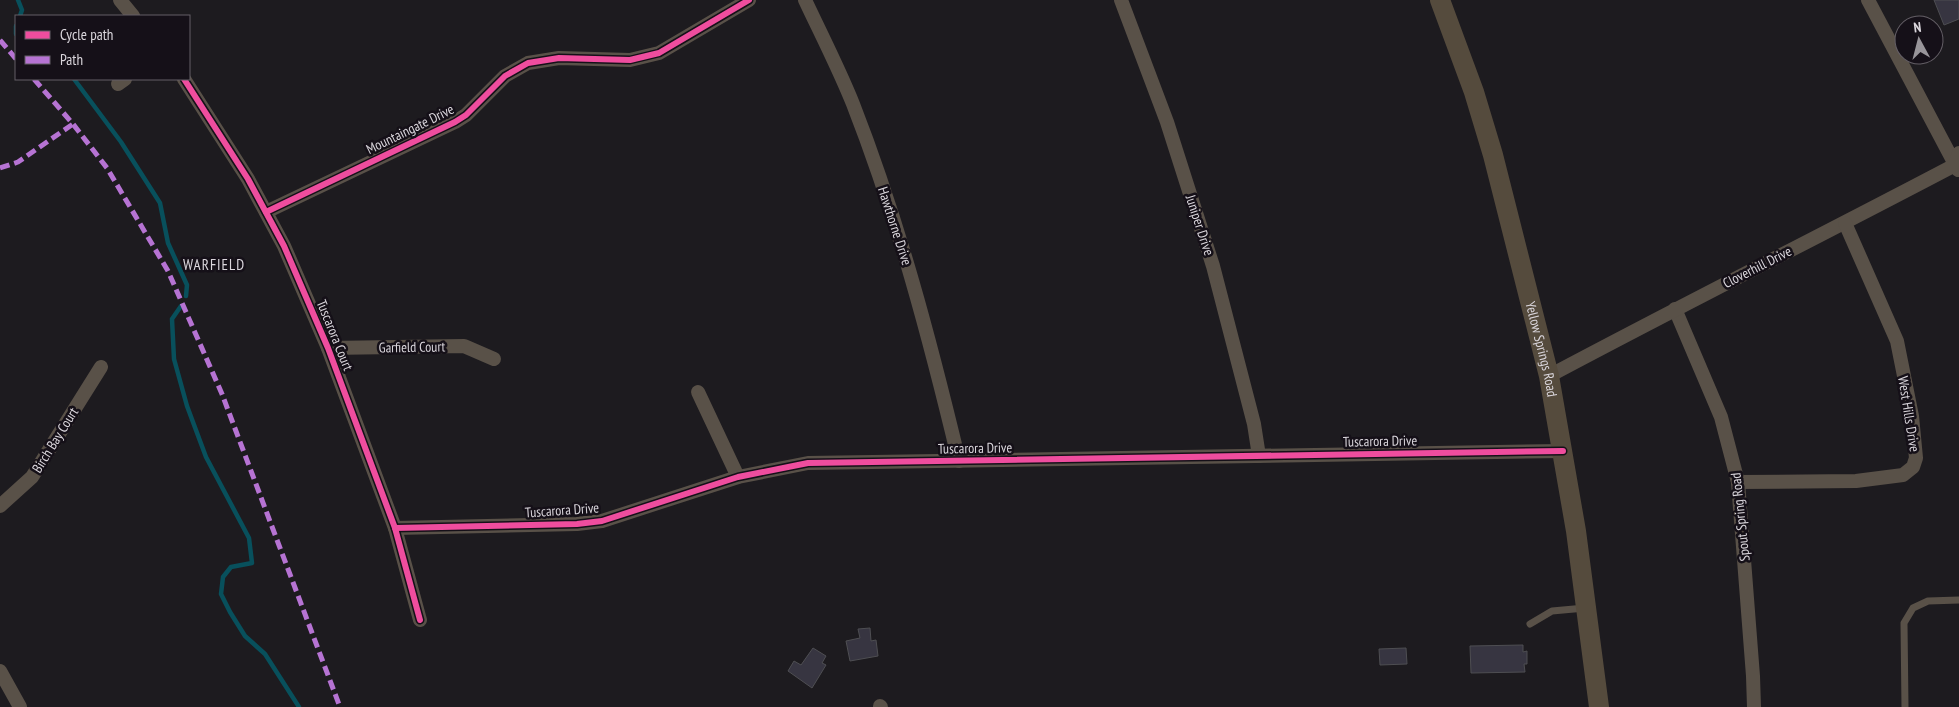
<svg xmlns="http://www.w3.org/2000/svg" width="1959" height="707" viewBox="0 0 1959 707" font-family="'PT Sans Narrow',sans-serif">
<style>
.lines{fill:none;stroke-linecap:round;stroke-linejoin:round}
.stream{stroke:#08505c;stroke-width:4.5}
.building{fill:#373541;stroke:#4e4e52}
.service{stroke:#595148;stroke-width:7}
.minor{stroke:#595148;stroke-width:14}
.secondary{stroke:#554b3d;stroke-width:20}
.quiet{stroke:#b673d3;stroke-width:5;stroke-dasharray:10 5;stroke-linecap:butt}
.cycleway-casing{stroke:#151018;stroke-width:9}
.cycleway{stroke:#ef4d9e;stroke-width:6}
.labels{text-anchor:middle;stroke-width:5;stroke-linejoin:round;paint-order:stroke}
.street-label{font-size:14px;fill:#dad6dc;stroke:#151018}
.neighbourhood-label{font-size:15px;letter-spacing:1px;fill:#dad6dc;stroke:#151018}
</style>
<rect width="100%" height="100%" fill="#1d1b1f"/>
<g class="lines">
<g class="stream">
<path d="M18 0 22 10 20 16"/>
<path d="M16 26V34"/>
<path d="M74 79 121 142 160 203 168 243 187 285 186 296"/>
<path d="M181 306 172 319 174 359 187 406 206 457 249 538 252 563 231 567 223 577 221 594 230 612 245 636 265 654 299 707"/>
</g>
</g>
<g class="building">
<path d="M1934 0H1959V19L1944 25Z"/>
<path d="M870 628 871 641 876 640 878 656 850 661 846 641 860 638 858 629Z"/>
<path d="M1523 645V652L1527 651V664H1524L1525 672 1471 673 1470 646Z"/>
<path d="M813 648 826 656 822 663 826 665 812 688 788 671 794 661 801 665Z"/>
<path d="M1406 648 1407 664 1380 665 1379 649Z"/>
</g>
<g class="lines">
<g class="service">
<path d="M1530 624 1552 611 1585 608"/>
<path d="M1905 707 1904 623 1913 608 1928 601 1959 600"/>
</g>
<g class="minor">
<path d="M120 0 133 16"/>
<path d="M805 0C821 34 839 69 853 104 898 219 930 340 959 461"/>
<path d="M1121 0 1167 122 1213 266 1254 424 1259 456"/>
<path d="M1868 0 1958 170"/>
<path d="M184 79 248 179 284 246 328 348 395 528 420 620"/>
<path d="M118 84 125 79"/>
<path d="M266 212 455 122 466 115 505 76 528 63 559 58 630 60 659 53 749 0"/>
<path d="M1675 309 1721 417 1738 482 1753 676 1754 707"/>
<path d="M328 348 464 346 494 359"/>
<path d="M1549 376C1684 304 1820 236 1955 165L1959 153"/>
<path d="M698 392 738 477"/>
<path d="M1738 482 1856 481 1903 475 1913 467 1916 458 1912 416 1897 341 1845 223"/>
<path d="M0 506 32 477 101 367"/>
<path d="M395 528 577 524 602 521 738 477 808 463 1563 451"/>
<path d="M0 671 20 707"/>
<path d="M880 706 881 707"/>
</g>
<path class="secondary" id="s1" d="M1440 0 1474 92 1493 155 1549 376 1576 531 1599 707"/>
<g class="quiet">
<path d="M0 40 16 59"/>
<path d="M34 79 73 124 107 168 168 271 222 394 340 707"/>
<path d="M0 168 18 162 73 124"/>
</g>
<g class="cycleway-casing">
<g id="cycleway">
<path d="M184 79 248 179 284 246 328 348 395 528 420 620"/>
<path d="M266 212 455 122 466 115 505 76 528 63 559 58 630 60 659 53 749 0"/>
<path d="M395 528 577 524 602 521 738 477 808 463 1563 451"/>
</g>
</g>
<use href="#cycleway" class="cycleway"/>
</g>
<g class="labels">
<g class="street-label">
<text transform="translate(410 129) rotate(-26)" y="5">Mountaingate Drive</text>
<text transform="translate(1200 225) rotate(72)" y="5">Juniper Drive</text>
<text transform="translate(895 226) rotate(72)" y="5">Hawthorne Drive</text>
<text transform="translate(1757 267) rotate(-27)" y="5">Cloverhill Drive</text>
<text transform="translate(335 335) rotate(68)" y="5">Tuscarora Court</text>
<text transform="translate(412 347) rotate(-1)" y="5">Garfield Court</text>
<text dy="5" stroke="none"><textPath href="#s1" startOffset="364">Yellow Springs Road</textPath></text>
<text transform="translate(1909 414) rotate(81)" y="5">West Hills Drive</text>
<text transform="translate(55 440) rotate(-58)" y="5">Birch Bay Court</text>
<text transform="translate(1380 441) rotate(-1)" y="5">Tuscarora Drive</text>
<text transform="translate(975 448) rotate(-1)" y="5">Tuscarora Drive</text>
<text transform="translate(562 510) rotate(-4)" y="5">Tuscarora Drive</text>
<text transform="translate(1740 517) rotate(-96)" y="5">Spout Spring Road</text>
</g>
<g class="neighbourhood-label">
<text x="214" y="270">WARFIELD</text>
</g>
</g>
<rect x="15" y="15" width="175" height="65" fill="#151018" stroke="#645f66"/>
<rect x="25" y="31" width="25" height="8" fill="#ef4d9e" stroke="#645f66"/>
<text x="60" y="40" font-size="15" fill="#dad6dc">Cycle path</text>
<rect x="25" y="56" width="25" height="8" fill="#b673d3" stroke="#645f66"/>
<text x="60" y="65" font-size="15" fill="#dad6dc">Path</text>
<g transform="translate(1919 40) rotate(353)"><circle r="24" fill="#151018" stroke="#645f66"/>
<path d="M0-4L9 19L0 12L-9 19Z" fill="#98959a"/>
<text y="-8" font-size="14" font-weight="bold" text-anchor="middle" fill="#dad6dc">N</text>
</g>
</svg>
